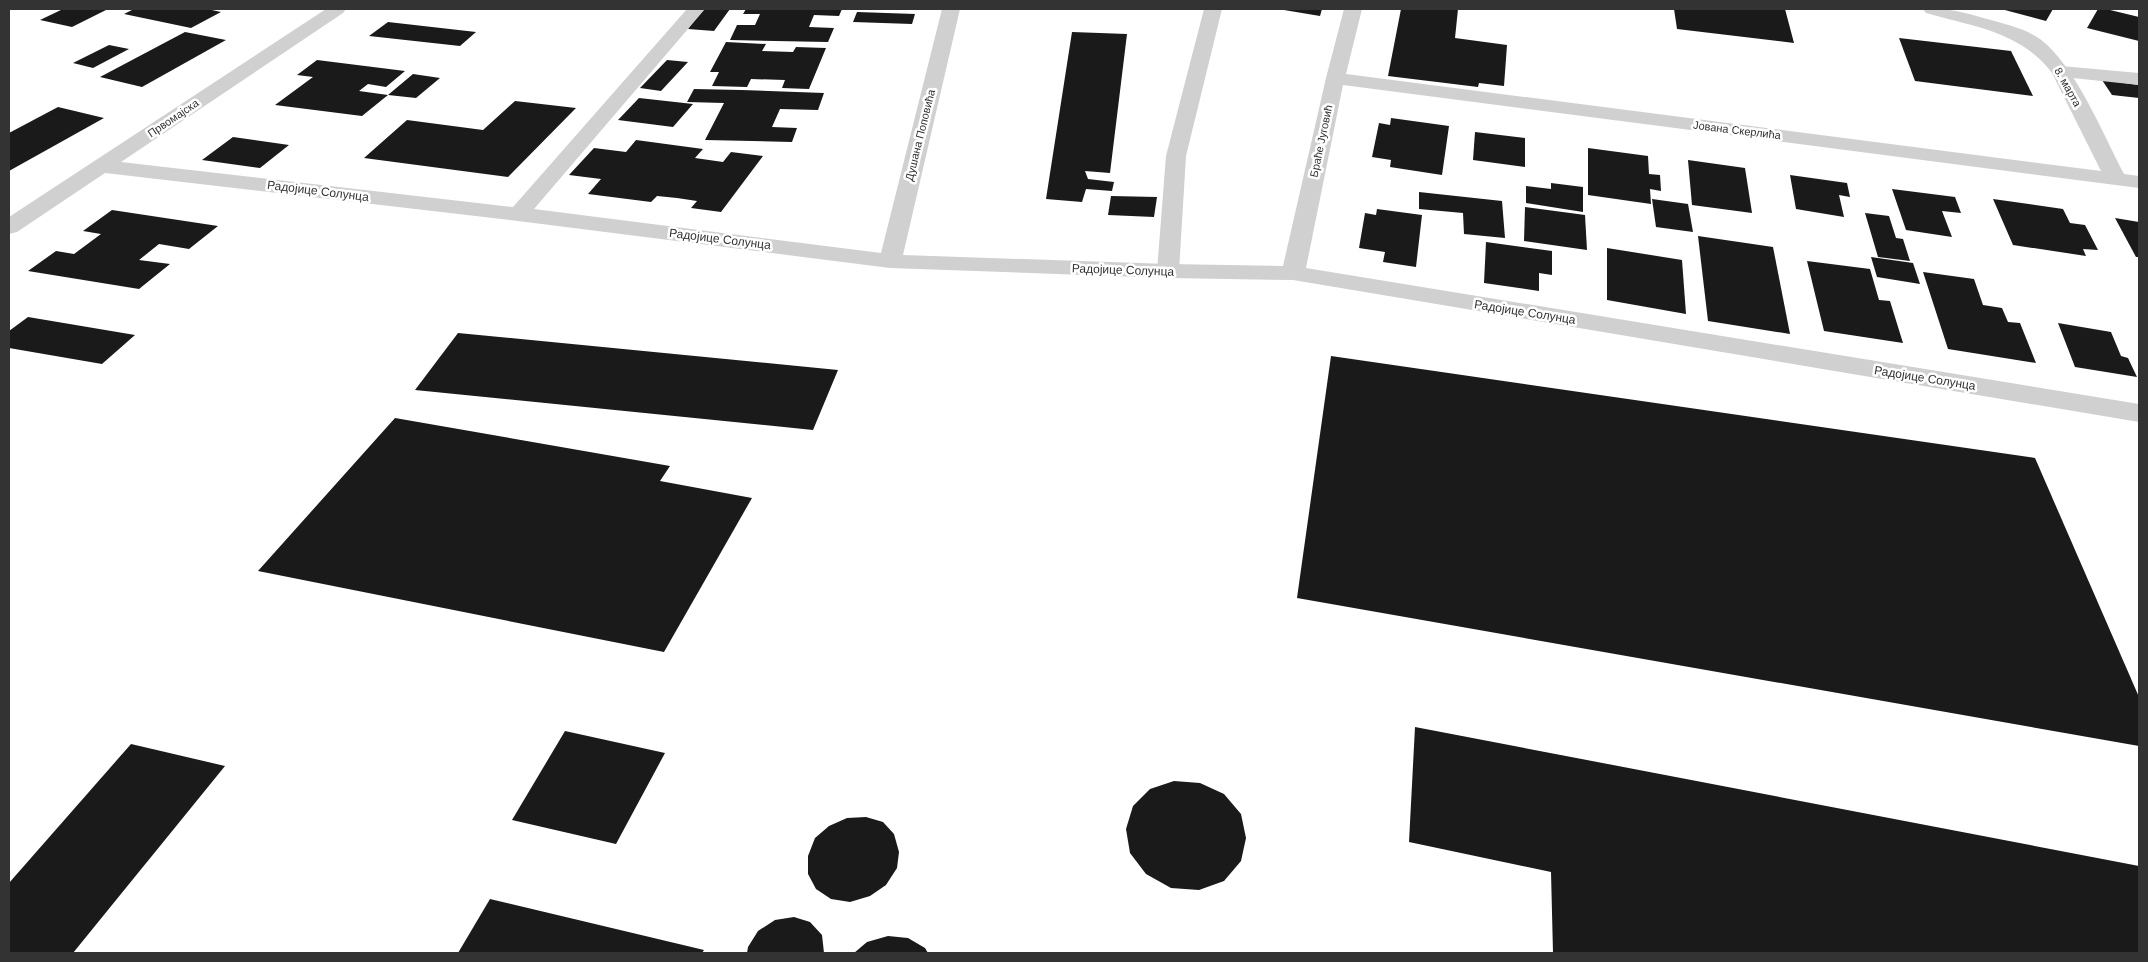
<svg xmlns="http://www.w3.org/2000/svg" width="2148" height="962" viewBox="0 0 2148 962" font-family="Arial,sans-serif">
<style>
.building{fill:#1a1a1a}
.lines{fill:none;stroke-linecap:round;stroke-linejoin:round}
.lane{fill:#d0d0d0;fill-rule:evenodd}
.street{fill:#d0d0d0;fill-rule:evenodd}
.labels{text-anchor:middle;stroke-width:5;stroke-linejoin:round;paint-order:stroke}
.far-street-label{font-size:11px;fill:#333;stroke:#fff}
.street-label{font-size:12px;fill:#333;stroke:#fff}
</style>
<rect width="100%" height="100%" fill="#fff"/>
<g class="building">
<path d="M63 9H108L72 27 40 20Z"/>
<path d="M134 9H207L221 12 191 28 124 14Z"/>
<path d="M703 9H730L714 31 688 29Z"/>
<path d="M746 9H842L839 16 814 15 809 27 834 28 828 42 730 40 737 25H755L760 14H743Z"/>
<path d="M1278 9H1322L1320 16Z"/>
<path d="M1401 9H1458L1455 38 1507 45 1504 86 1479 83 1478 87 1388 76Z"/>
<path d="M1674 9H1785L1794 43 1677 29Z"/>
<path d="M2001 9H2053L2046 21Z"/>
<path d="M2098 9H2106L2139 17V41L2087 28Z"/>
<path d="M857 12 915 14 912 24 853 22Z"/>
<path d="M388 22 476 32 460 46 369 36Z"/>
<path d="M185 32 226 40 142 87 100 77Z"/>
<path d="M1072 32 1127 34 1110 173 1085 171 1088 179 1114 182 1112 191 1086 189 1082 202 1046 199Z"/>
<path d="M1899 38 2011 51 2033 96 1915 81Z"/>
<path d="M726 42 766 44 762 51 793 52 796 47 826 48 809 89 782 88 785 80 751 79 747 87 712 86 719 72H710Z"/>
<path d="M109 45 129 49 93 68 73 63Z"/>
<path d="M317 60 405 71 386 87 368 84 359 91 388 95 362 116 275 105 313 77 297 75Z"/>
<path d="M667 60 688 62 661 91 640 88Z"/>
<path d="M413 74 440 78 416 98 388 95Z"/>
<path d="M2102 80 2139 85V98L2112 95Z"/>
<path d="M694 89 741 90 824 93 818 110 780 109 772 127 797 128 792 142 705 140 724 103 687 102Z"/>
<path d="M639 98 693 104 673 127 618 120Z"/>
<path d="M515 101 576 108 508 177 364 158 407 120 483 130Z"/>
<path d="M58 107 104 118 9 171V133Z"/>
<path d="M1391 118 1449 126 1442 175 1390 167 1391 160 1372 157 1379 123 1390 125Z"/>
<path d="M1475 132 1525 138V167L1473 160Z"/>
<path d="M233 137 289 145 260 168 202 160Z"/>
<path d="M636 140 703 149 695 158 723 162 731 152 763 156 721 212 691 208 697 201 677 198 657 196 651 202 588 194 601 179 569 175 594 148 626 152Z"/>
<path d="M1588 148 1648 156 1649 174 1660 175 1661 191 1650 189 1651 204 1588 195Z"/>
<path d="M1688 160 1745 168 1752 213 1692 205Z"/>
<path d="M1790 175 1847 183 1850 197 1839 195 1844 217 1796 209Z"/>
<path d="M1551 183 1583 187V212L1526 203V186L1551 189Z"/>
<path d="M1892 189 1955 197 1961 213 1942 211 1952 237 1906 230Z"/>
<path d="M1419 192 1502 201 1505 238 1464 234 1463 213 1419 209Z"/>
<path d="M1111 196 1157 197 1154 217 1108 215Z"/>
<path d="M1652 199 1688 204 1693 232 1656 227Z"/>
<path d="M1993 199 2063 209 2070 223 2085 225 2098 250 2083 249 2086 256 2013 245Z"/>
<path d="M1525 207 1585 215 1587 250 1524 241Z"/>
<path d="M1377 209 1422 215 1416 267 1383 262 1385 252 1359 248 1365 213 1376 215Z"/>
<path d="M112 210 218 226 189 249 159 244 139 260 170 264 139 289 28 271 56 251 74 254 101 234 83 231Z"/>
<path d="M1865 213 1889 216 1896 238 1903 239 1910 261 1878 257Z"/>
<path d="M2115 218 2139 222V257H2136Z"/>
<path d="M1698 236 1773 247 1790 334 1708 321Z"/>
<path d="M1486 242 1552 251V275L1539 273V291L1484 283Z"/>
<path d="M1607 248 1682 260 1686 314 1607 300Z"/>
<path d="M1871 257 1913 263 1920 284 1877 277Z"/>
<path d="M1807 261 1870 269 1879 300 1890 301 1903 343 1824 331Z"/>
<path d="M1923 272 1974 279 1983 305 2002 308 2008 322 2020 323 2036 363 1948 349Z"/>
<path d="M28 317 135 335 102 364 9 348V331Z"/>
<path d="M2058 323 2111 332 2121 356 2128 358 2137 377 2075 367Z"/>
<path d="M458 333 838 370 813 430 415 390Z"/>
<path d="M1331 356 2035 458 2139 697V746L1297 598Z"/>
<path d="M395 418 670 466 660 481 752 498 664 652 258 571Z"/>
<path d="M1415 727 2139 866V953H1553L1551 872 1409 842Z"/>
<path d="M565 731 665 753 616 844 512 820Z"/>
<path d="M131 744 225 766 73 953H9V883Z"/>
<path d="M1174 781 1200 783 1224 794 1241 814 1246 838 1241 861 1224 881 1199 890 1171 888 1146 874 1130 853 1126 829 1133 806 1150 789Z"/>
<path d="M866 817 883 822 894 834 899 852 897 868 886 885 870 896 850 902 831 899 816 889 808 874V856L815 838 829 826 847 818Z"/>
<path d="M490 899 704 950 702 953H458Z"/>
<path d="M794 917 810 922 822 935 824 953H747L748 947 758 931 775 920Z"/>
<path d="M888 936 908 938 925 948 928 953H854L867 942Z"/>
</g>
<g class="lines">
<g class="lane">
<path d="M1204 9H1222L1186 156 1179 271 1176 276 1168 278 1160 276 1157 271 1166 156Z"/>
<path d="M2061 66 2139 73V85L2054 76 2052 72 2054 68Z"/>
</g>
<path class="street" d="M326 9H346L343 13 121 162 513 207 687 9H705L534 209 881 253 942 9H960L903 255 1168 264 1283 266 1326 78 1344 9H1362L1346 74 2101 171 2052 73C2020 31 1974 27 1926 13L1923 9C1946 7 1965 13 1987 19 2005 24 2024 28 2040 39 2075 65 2103 134 2124 174L2139 176V188L1343 85 1306 268 2139 404V422L1293 280 1168 278 890 268 518 221 105 173 17 232 9 234V217Z"/>
</g>
<g class="labels">
<g class="far-street-label">
<text transform="translate(2068 87) rotate(61)" y="4">8. марта</text>
<text transform="translate(173 118) rotate(-34)" y="4">Првомајска</text>
<text transform="translate(1737 130) rotate(7)" y="4">Јована Скерлића</text>
<text transform="translate(920 135) rotate(-76)" y="4">Душана Поповића</text>
<text transform="translate(1321 141) rotate(-78)" y="4">Браће Југовић</text>
</g>
<g class="street-label">
<text transform="translate(318 191) rotate(7)" y="4">Радојице Солунца</text>
<text transform="translate(720 239) rotate(7)" y="4">Радојице Солунца</text>
<text transform="translate(1123 270) rotate(2)" y="4">Радојице Солунца</text>
<text transform="translate(1525 312) rotate(9)" y="4">Радојице Солунца</text>
<text transform="translate(1925 378) rotate(9)" y="4">Радојице Солунца</text>
</g>
</g>
<rect width="2148" height="962" fill="none" stroke="#333333" stroke-width="20"/>
</svg>
